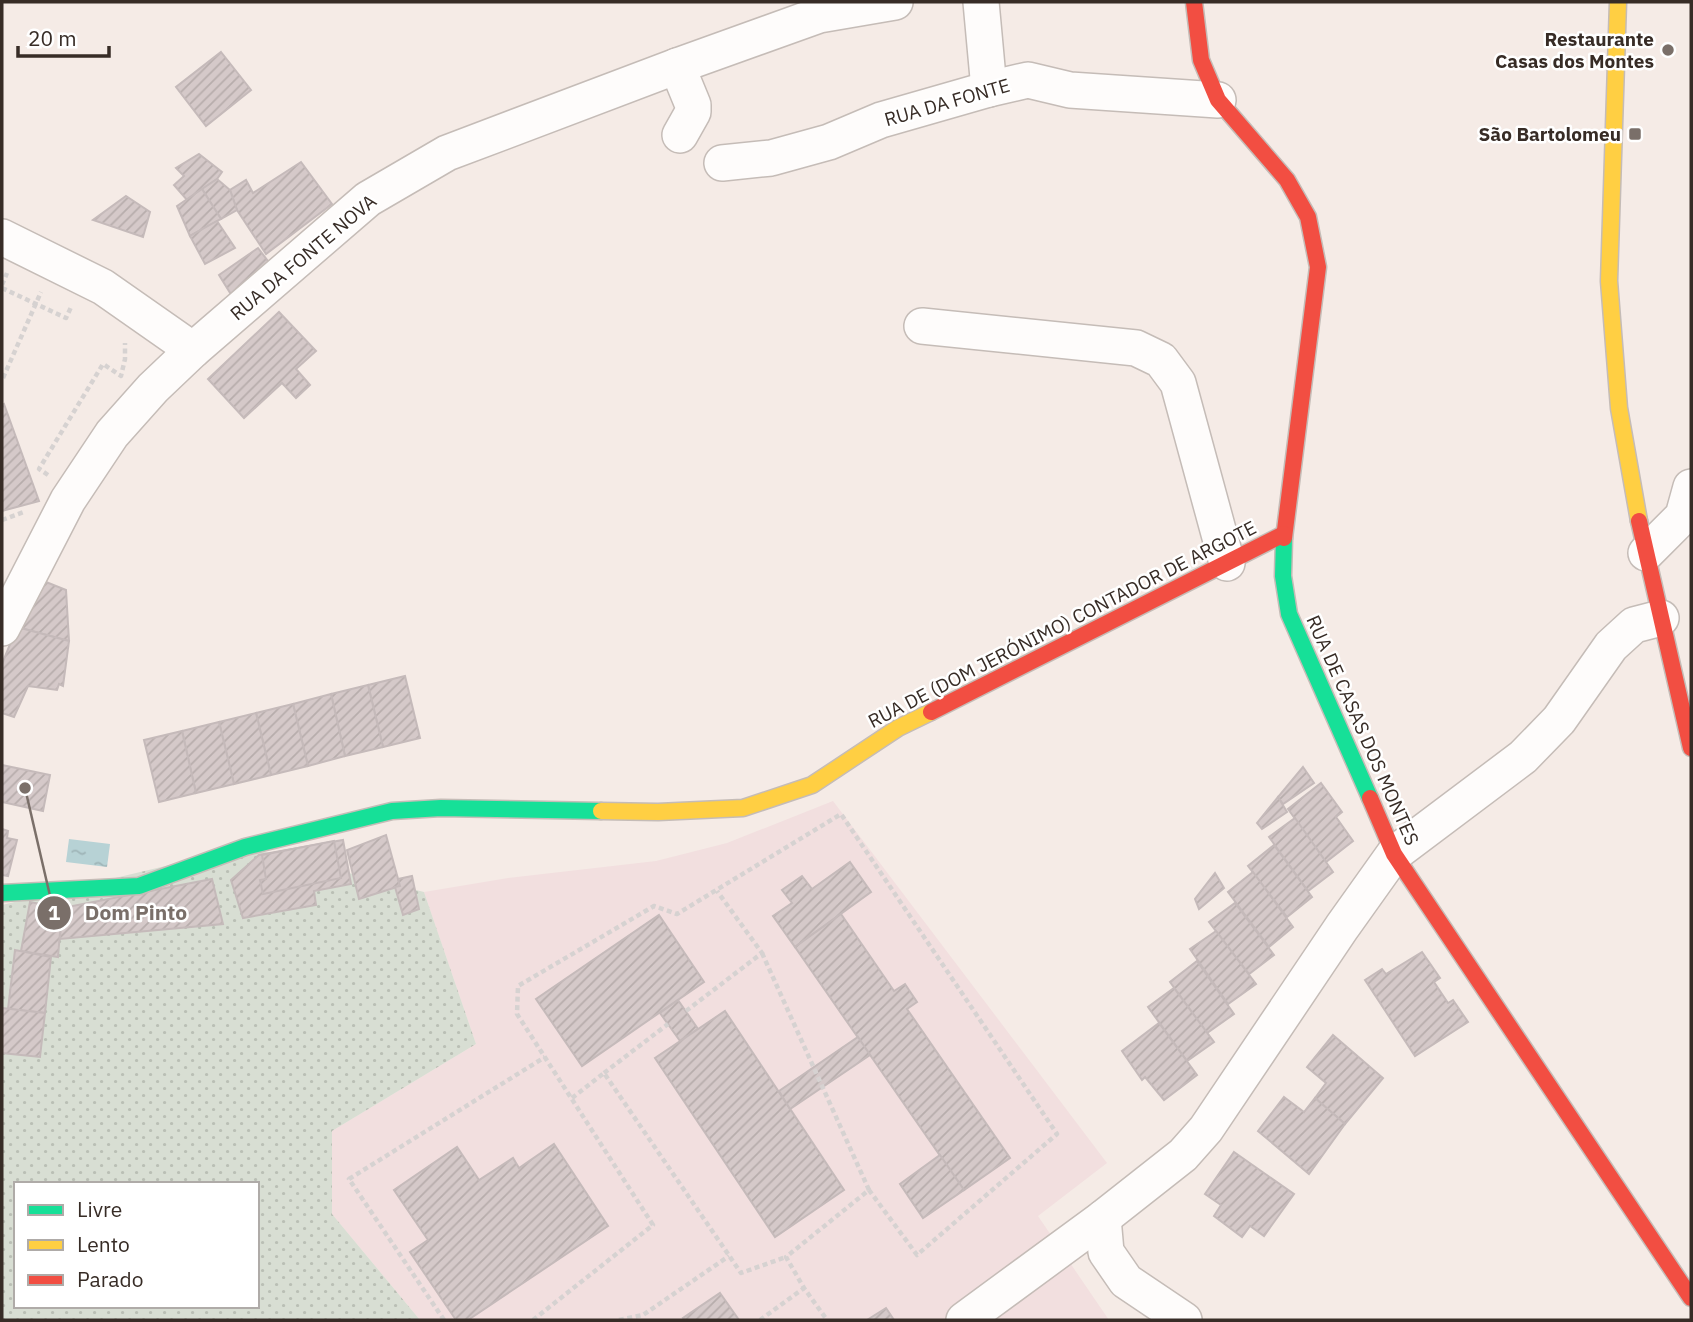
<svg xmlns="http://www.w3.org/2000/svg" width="1693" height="1322" viewBox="0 0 1693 1322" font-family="'IBM Plex Sans',sans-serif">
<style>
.education{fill:#f2dfdf}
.grass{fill:url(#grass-dots);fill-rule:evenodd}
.water{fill:url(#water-ripples)}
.building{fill:url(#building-hatch);stroke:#c5baba;stroke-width:2}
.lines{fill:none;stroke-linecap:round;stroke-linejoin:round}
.street-casing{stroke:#c5bcb7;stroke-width:38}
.fast-casing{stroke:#c5bcb7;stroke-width:19}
.slow-casing{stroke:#c5bcb7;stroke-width:19}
.jam-casing{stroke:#c5bcb7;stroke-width:19}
.path{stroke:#d6d2d1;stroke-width:4.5;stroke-dasharray:5 3.5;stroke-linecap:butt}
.street{stroke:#fefcfb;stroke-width:35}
.fast{stroke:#16e098;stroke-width:16}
.slow{stroke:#ffcf43;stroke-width:16}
.jam{stroke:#f24e42;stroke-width:16}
.poi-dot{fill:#7a6f69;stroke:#fff;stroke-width:2.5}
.labels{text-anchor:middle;stroke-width:5;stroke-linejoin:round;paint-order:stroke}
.poi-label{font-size:19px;font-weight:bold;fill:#372c26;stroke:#fff;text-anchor:end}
.street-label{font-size:19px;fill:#372c26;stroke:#fff}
.leader{fill:none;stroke:#7a6f69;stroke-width:2.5}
.callout-dot{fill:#7a6f69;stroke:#fff;stroke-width:2.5}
.mark-label{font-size:21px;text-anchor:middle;font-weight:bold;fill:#fff}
.callout-label{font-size:21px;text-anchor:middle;font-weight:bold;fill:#7a6f69;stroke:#fff;stroke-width:5;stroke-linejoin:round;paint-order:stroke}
</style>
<defs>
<pattern id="grass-dots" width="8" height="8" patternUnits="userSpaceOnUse" patternTransform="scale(1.75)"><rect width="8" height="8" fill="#d8ded3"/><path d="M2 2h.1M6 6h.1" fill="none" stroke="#babfb5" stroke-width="1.8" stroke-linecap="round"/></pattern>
<pattern id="water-ripples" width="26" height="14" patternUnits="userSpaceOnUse" patternTransform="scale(1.75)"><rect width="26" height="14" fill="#b7d2d5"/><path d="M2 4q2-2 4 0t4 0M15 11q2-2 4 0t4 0" fill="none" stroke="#9eb4b7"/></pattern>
<pattern id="building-hatch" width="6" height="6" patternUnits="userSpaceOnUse" patternTransform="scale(1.75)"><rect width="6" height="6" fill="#d5c9c9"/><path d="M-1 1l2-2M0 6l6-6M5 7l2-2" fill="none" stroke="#b7adac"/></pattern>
</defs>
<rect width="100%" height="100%" fill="#f5ebe6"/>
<path class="education" d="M833 801 1107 1163 1038 1216 1109 1320H420L332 1214V1131L476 1044 424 892 508 878 656 861 727 843Z"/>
<path class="grass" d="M245 847 424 892 476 1044 332 1131V1214L420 1320H2V905ZM16 1184H257V1306H16Z"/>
<path class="water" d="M69 839 110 844 107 867 66 862Z"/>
<g class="building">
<path d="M221 52 251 90 206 126 176 87Z"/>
<path d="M199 154 222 172 217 179 187 200 174 185 184 176 176 168Z"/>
<path d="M301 162 332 204 266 254 237 210 230 190 246 180 253 193Z"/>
<path d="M217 179 230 190 237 210 221 219 202 189Z"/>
<path d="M202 189 221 219 190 236 177 206Z"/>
<path d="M126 196 150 212 143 237 93 220Z"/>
<path d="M217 221 235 248 205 264 190 236Z"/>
<path d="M258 248 271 265 232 296 219 275Z"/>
<path d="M279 312 316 351 296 369 310 385 296 398 282 383 244 418 208 379Z"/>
<path d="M4 404 39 501 2 511V405Z"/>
<path d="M41 580 66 590 69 641 17 627Z"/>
<path d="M17 627 69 641 63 686 59 684 57 690 28 686 14 717 2 713V664Z"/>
<path d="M405 676 420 738 383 747 368 685Z"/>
<path d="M368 685 383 747 345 756 331 694Z"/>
<path d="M331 694 345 756 308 766 293 704Z"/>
<path d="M293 704 308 766 271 775 256 713Z"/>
<path d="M256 713 271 775 234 784 219 722Z"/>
<path d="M219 722 234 784 196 793 182 731Z"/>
<path d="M182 731 196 793 159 802 144 740Z"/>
<path d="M2 765 50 775 43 811 2 802Z"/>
<path d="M1303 767 1314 783 1283 804 1278 797Z"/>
<path d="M1321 783 1342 812 1336 817 1353 841 1326 862 1288 809Z"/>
<path d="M1278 797 1287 812 1262 829 1257 823Z"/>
<path d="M1295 818 1333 872 1308 891 1269 837Z"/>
<path d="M2 829 8 831 7 838 17 840 8 876 2 875Z"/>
<path d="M386 835 400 886 359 899 347 850Z"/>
<path d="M343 840 351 884 314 891 316 905 243 918 231 880 259 855Z"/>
<path d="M334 841 341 878 263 894 260 880 266 879 262 855Z"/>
<path d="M1274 845 1312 897 1287 917 1248 866Z"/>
<path d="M850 862 871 892 795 947 773 916 792 903 782 890 802 876 812 889Z"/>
<path d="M1253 872 1293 927 1269 947 1228 892Z"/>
<path d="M1215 873 1224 888 1199 909 1195 899Z"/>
<path d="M412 876 419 909 403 915 395 887 400 886 398 879Z"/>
<path d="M212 879 223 924 60 939 62 908Z"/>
<path d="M30 902 62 908 58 957 21 951Z"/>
<path d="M1235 903 1274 955 1249 974 1209 922Z"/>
<path d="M841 914 894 991 905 984 917 1002 907 1009 1010 1158 964 1190 795 947Z"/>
<path d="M659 915 704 982 582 1066 536 999Z"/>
<path d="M1216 931 1256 984 1228 1004 1190 949Z"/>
<path d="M15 950 51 957 45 1013 8 1009Z"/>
<path d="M1422 952 1440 978 1434 982 1448 1003 1453 1000 1468 1022 1415 1056 1365 980 1382 969 1386 974Z"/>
<path d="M1197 961 1234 1014 1207 1033 1170 982Z"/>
<path d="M1174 988 1214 1042 1187 1061 1148 1007Z"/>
<path d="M678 1000 698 1029 680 1041 660 1013Z"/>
<path d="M2 1008 45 1013 40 1057 2 1053Z"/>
<path d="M725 1011 844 1190 775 1237 655 1058Z"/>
<path d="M1159 1023 1197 1075 1164 1100 1145 1077 1142 1080 1122 1051Z"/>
<path d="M1333 1035 1383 1078 1345 1124 1315 1098 1326 1083 1307 1067Z"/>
<path d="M858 1037 870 1055 790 1109 779 1091Z"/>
<path d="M1284 1097 1304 1112 1315 1098 1345 1124 1309 1174 1258 1131Z"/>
<path d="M554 1144 608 1226 468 1320H456L410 1252 428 1240 394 1190 457 1147 479 1180 513 1158 519 1168Z"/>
<path d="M1234 1152 1294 1194 1264 1236 1250 1226 1242 1237 1214 1216 1221 1205 1205 1194Z"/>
<path d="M940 1155 964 1190 923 1218 900 1184Z"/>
<path d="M720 1293 739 1320H685L683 1318Z"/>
<path d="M886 1308 894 1320H867Z"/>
</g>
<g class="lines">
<g class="street-casing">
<g id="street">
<path d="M981 2 989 89"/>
<path d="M677 66 693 105V112L680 135"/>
<path d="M722 163 771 158 829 142 881 120 989 89 1028 80 1070 90 1218 100"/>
<path d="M2 237 103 287 193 350"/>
<path d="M922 326 1136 348 1161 360 1178 383 1227 563"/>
<path d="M1646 553 1683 516 1691 487"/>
<path d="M2 628 68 500 112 434 153 388 193 350 368 199 447 153 677 66 819 15 895 2"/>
<path d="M1103 1218 1106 1252 1126 1281 1184 1320"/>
<path d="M964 1320 1103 1218 1183 1155 1206 1129 1342 927 1394 854 1523 757 1559 720 1611 646 1634 625 1661 618"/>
</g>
</g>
<g class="fast-casing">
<g id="fast">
<path d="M1284 538 1283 576 1289 614 1370 798"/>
<path d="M2 893 139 886 245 847 392 811 441 808 601 811"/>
</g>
</g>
<g class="slow-casing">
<g id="slow">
<path d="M1618 2 1609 281 1619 408 1639 521"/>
<path d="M601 811 658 812 743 808 812 785 898 728 931 712"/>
</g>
</g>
<g class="jam-casing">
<g id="jam">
<path d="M1194 2 1201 60 1218 100 1287 180 1308 217 1318 267 1284 538"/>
<path d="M1639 521 1691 748"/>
<path d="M931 712 1284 534"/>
<path d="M1370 798 1394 854 1691 1298"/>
</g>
</g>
<g class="path">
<path d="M2 285 7 273"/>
<path d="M2 288 66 318 72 305"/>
<path d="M3 378 41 292"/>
<path d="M48 475 39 469 103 364 121 376 125 359V343"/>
<path d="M2 520 24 512"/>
<path d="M762 953 869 1190"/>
<path d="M686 1011 762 953 717 891"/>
<path d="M604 1073 668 1024"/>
<path d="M572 1098 604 1073 741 1273 786 1257"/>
<path d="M444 1320 349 1179 545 1057"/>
<path d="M533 1320 653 1225 517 1014 518 986 654 906 677 914 841 814 1057 1134 917 1255 869 1190 786 1257 804 1288 827 1320"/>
<path d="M619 1320 643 1315 729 1256"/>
<path d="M760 1320 804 1288"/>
</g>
<use href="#street" class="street"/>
<use href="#fast" class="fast"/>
<use href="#slow" class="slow"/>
<use href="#jam" class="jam"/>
</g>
<g class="poi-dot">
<circle cx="1668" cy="50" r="7"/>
<rect x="1628" y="127" width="14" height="14" rx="3.5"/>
</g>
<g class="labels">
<g class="poi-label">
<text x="1654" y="46">Restaurante<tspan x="1654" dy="22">Casas dos Montes</tspan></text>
<text x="1621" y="141">São Bartolomeu</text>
</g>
<g class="street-label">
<text transform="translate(947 102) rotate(-16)" y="7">RUA DA FONTE</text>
<text transform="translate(303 257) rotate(-40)" y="7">RUA DA FONTE NOVA</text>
<text transform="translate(1062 624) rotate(-27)" y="7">RUA DE (DOM JERÓNIMO) CONTADOR DE ARGOTE</text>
<text transform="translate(1363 730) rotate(66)" y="7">RUA DE CASAS DOS MONTES</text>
</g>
</g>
<path class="leader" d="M25 788L54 913"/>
<g class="callout-dot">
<circle cx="25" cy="788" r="7"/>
<circle cx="54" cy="913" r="18"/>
</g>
<g class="mark-label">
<text x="54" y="920">1</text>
</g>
<g class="callout-label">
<text x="136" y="920">Dom Pinto</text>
</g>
<rect width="1693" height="1322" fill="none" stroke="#372c26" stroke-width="7"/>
<rect x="14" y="1182" width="245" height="126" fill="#ffffff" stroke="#afaba8" stroke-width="2"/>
<rect x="28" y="1205" width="35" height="10" fill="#16e098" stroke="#afaba8" stroke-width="2"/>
<text x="77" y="1217" font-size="21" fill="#372c26">Livre</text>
<rect x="28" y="1240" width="35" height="10" fill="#ffcf43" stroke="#afaba8" stroke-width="2"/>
<text x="77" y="1252" font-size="21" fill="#372c26">Lento</text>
<rect x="28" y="1275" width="35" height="10" fill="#f24e42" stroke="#afaba8" stroke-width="2"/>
<text x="77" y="1287" font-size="21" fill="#372c26">Parado</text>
<path d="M18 46v10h91v-10" fill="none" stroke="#372c26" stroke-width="3.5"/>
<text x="28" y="46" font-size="21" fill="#372c26" stroke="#ffffff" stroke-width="5" paint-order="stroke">20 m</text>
</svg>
